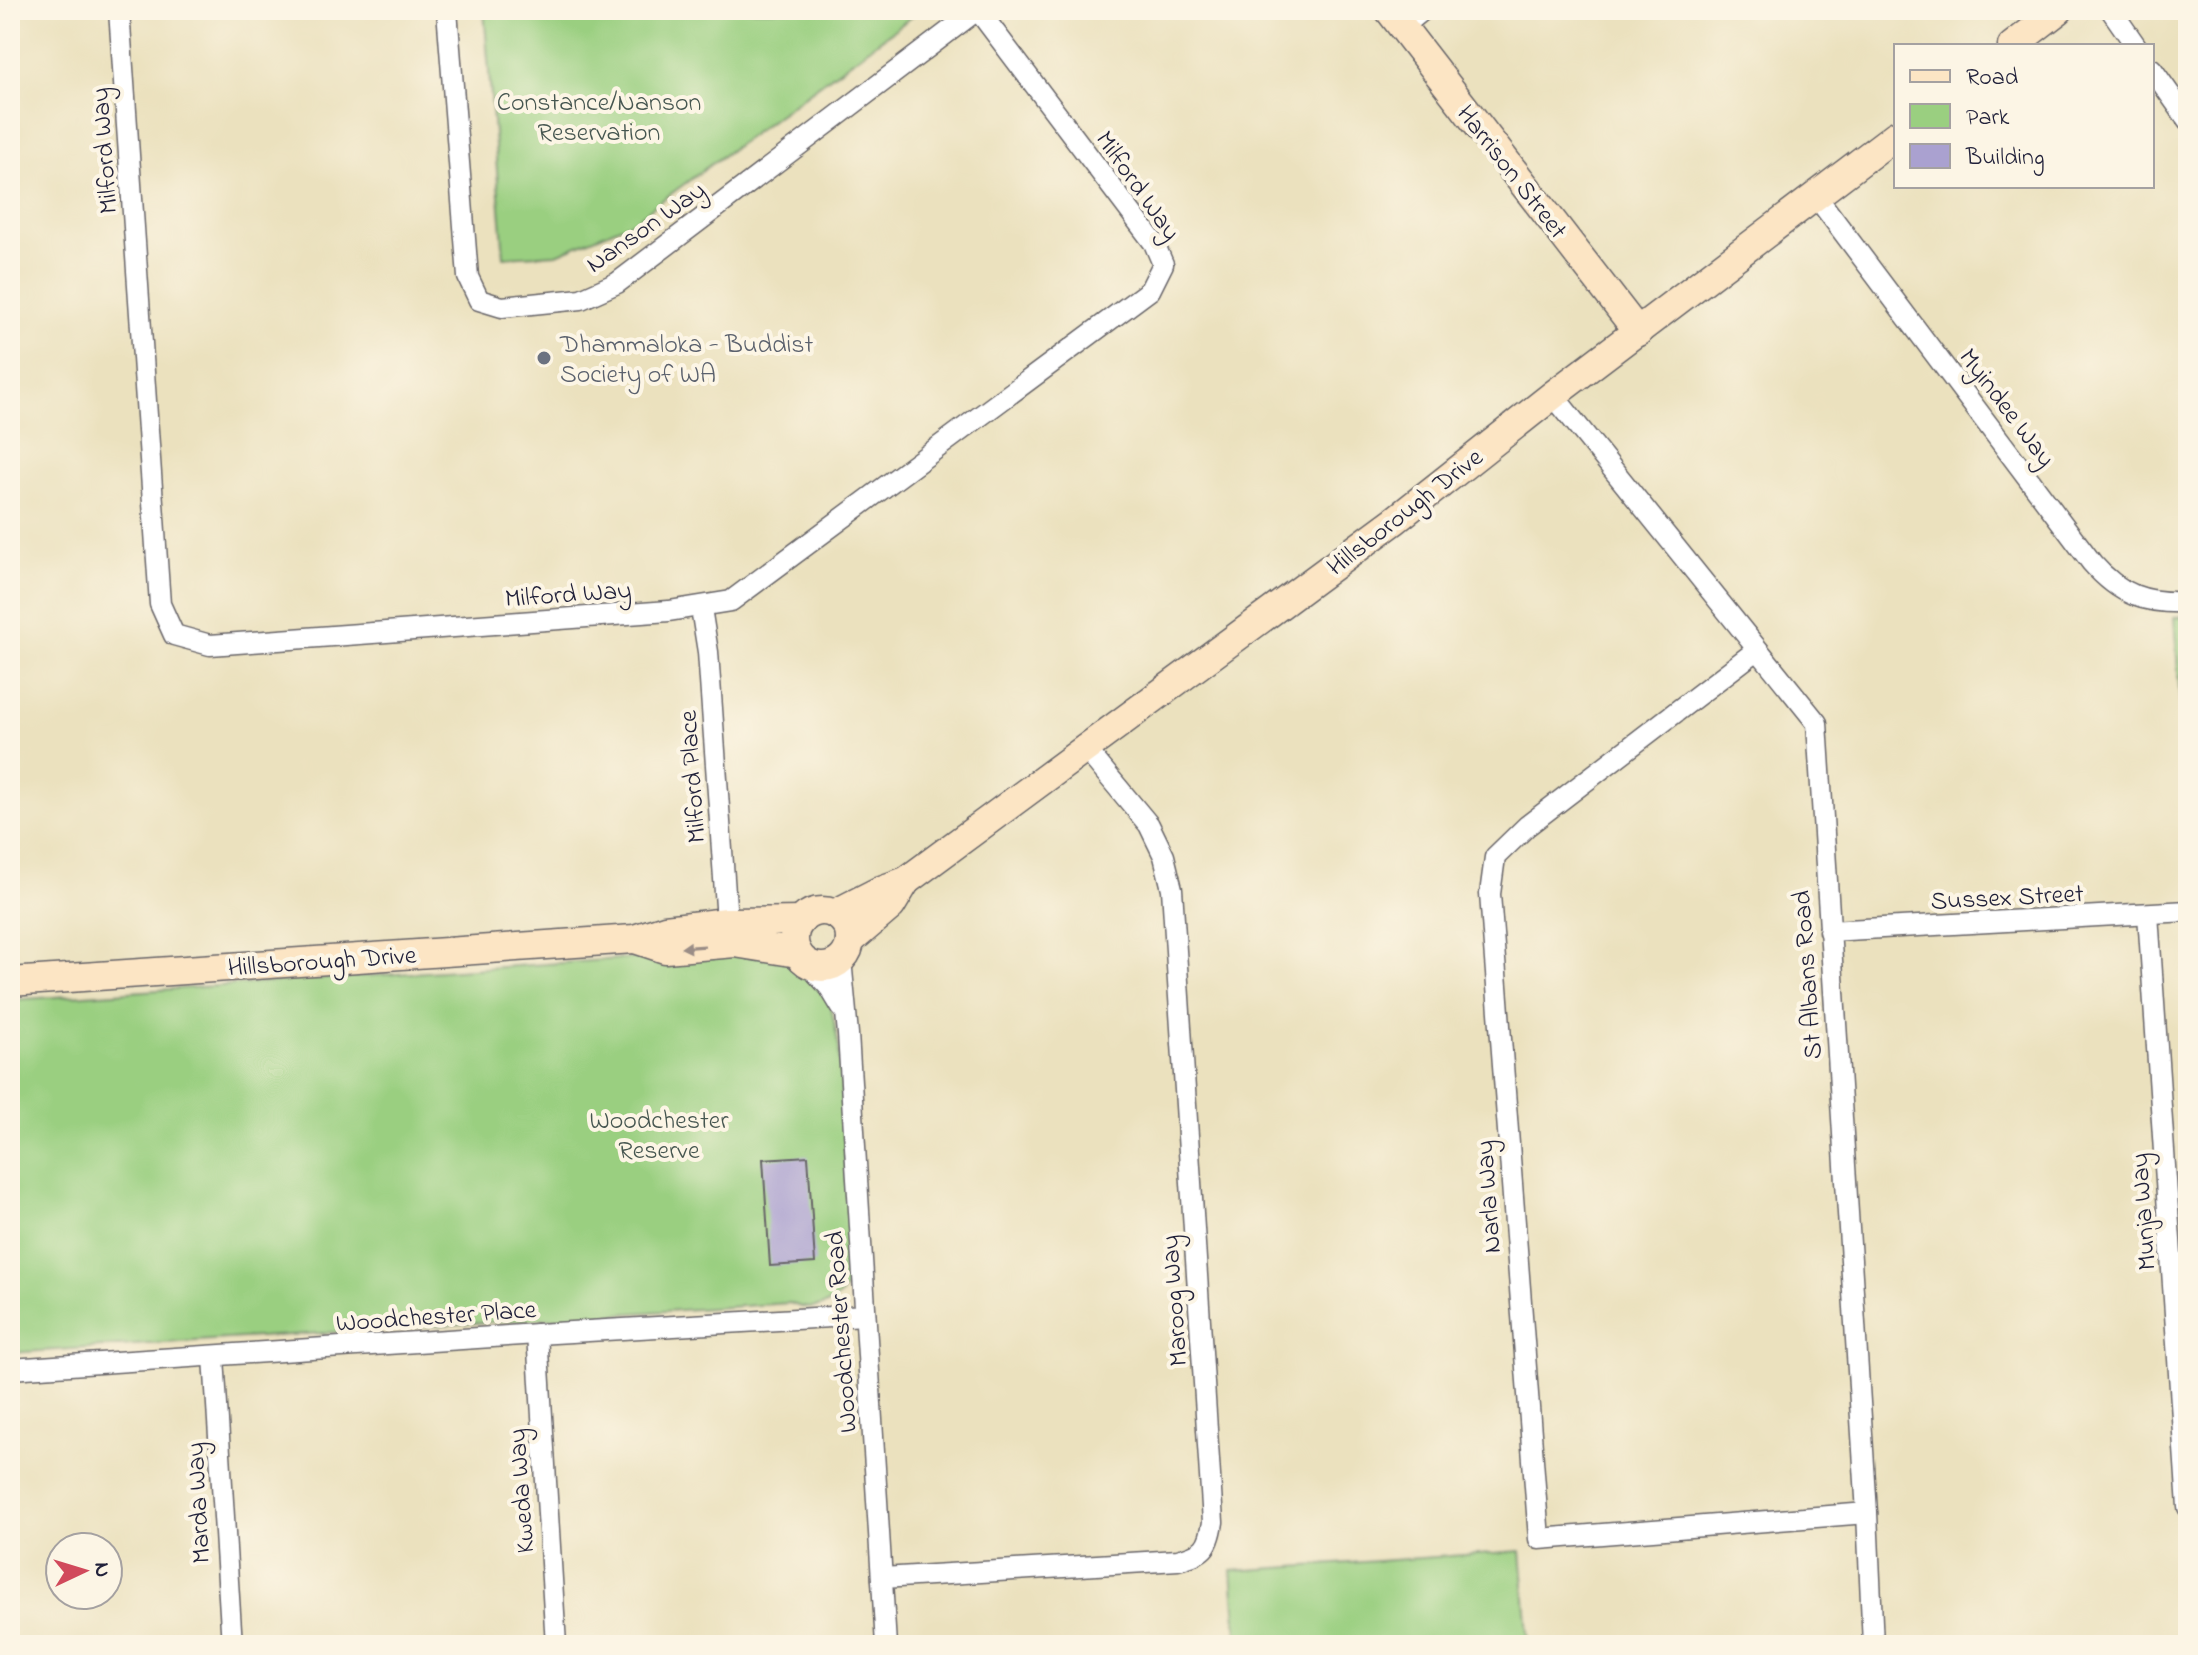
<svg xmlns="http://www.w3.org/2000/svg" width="2198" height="1655" viewBox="0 0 2198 1655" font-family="'Indie Flower',sans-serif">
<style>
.green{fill:#9acf80;stroke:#5e785e;stroke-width:2}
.building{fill:#aaa1d0}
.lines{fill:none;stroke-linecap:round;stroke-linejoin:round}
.street-casing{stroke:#686569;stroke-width:23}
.secondary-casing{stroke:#686569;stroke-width:31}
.street{stroke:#fff;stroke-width:20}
.secondary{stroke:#fce5c4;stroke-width:28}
.oneway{fill:#9a8d86}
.worship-dot{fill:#6b7280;stroke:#fcf5e5;stroke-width:3}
.labels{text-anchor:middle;stroke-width:8;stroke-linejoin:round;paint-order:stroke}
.park-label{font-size:26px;fill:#465650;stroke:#fcf5e5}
.street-label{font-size:26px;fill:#22223b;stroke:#fcf5e5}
.worship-label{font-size:26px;fill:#5b616d;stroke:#fcf5e5;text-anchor:start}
</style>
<rect width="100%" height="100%" fill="#fcf5e5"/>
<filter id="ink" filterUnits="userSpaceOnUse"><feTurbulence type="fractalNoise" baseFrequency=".0125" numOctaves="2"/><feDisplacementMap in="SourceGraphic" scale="16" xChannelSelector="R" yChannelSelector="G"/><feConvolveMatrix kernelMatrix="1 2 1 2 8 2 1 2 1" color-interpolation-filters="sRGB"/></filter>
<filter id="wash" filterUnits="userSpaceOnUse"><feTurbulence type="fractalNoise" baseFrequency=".006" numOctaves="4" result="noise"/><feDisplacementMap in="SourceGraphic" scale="32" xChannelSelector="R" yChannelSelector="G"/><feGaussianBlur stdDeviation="1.8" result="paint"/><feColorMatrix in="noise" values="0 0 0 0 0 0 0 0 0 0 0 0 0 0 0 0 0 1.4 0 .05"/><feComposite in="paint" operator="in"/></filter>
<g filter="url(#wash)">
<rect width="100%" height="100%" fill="#ebe1be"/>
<g class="green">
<path d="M484 10H921L634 221 557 254 504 257Z"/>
<path d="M2188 616V810L2174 617Z"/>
<path d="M755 950 784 953 829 997 839 1047 851 1277C842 1303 815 1315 790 1303L10 1353V1000Z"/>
<path d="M1521 1551 1529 1645H1238L1232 1571Z"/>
</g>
<g id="blocks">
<path class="building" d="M808 1156 815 1263 770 1266 763 1159Z"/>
</g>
</g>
<g filter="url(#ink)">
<use href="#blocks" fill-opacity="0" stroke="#686569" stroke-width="2"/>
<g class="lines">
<g class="street-casing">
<g id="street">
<path d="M119 10 160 604 174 635 210 645 669 611 731 601 1150 290 1163 264 1154 243 978 10"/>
<path d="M447 10 468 277 479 300 502 307 581 299 617 283 977 10"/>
<path d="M2111 10 2136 46"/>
<path d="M1402 27 1423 10"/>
<path d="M2152 69 2188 120"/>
<path d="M1816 196 2092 563C2120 595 2145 604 2188 602"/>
<path d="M1553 395 1817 723 1867 1513 1873 1645"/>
<path d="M701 608 708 652 728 935"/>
<path d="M1757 650 1527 826 1495 857 1490 894 1539 1539 1867 1513"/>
<path d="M2148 914 2188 1507"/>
<path d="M1829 931 2188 911"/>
<path d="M841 959 848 1034 886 1645"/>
<path d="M805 961 830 988 842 1008"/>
<path d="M537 1334 556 1645"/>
<path d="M214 1357 232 1645"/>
<path d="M10 1369 537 1334 865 1315"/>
<path d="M882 1578 1178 1560C1203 1553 1209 1549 1213 1522L1172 889 1164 856 1149 825 1085 748"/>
</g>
</g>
<g class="secondary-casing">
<g id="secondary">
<path d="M1389 10 1638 332"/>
<path d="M2012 46 2059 10"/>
<circle cx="822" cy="939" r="28"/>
<path d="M834 914 881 890 906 881 1394 521 1553 395 1896 135"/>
<path d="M635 939 665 949 735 943 798 953"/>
<path d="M850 941 891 906 906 881"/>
<path d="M10 982 634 939 665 929 727 922 801 921"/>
</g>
</g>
<use href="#street" class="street"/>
<use href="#secondary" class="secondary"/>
</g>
<defs><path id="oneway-solid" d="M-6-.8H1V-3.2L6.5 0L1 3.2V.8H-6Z" transform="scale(2)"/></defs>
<use class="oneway" href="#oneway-solid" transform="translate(693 947) rotate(176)"/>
</g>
<circle class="worship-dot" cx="544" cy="358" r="8"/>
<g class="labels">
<g class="park-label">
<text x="599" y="110">Constance/Nanson<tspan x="599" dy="30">Reservation</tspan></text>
<text x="659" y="1128">Woodchester<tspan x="659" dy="30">Reserve</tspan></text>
</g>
<g class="street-label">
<text transform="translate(103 151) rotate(-94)" y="9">Milford Way</text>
<text transform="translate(1513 171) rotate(52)" y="9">Harrison Street</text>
<text transform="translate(1139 185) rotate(55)" y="9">Milford Way</text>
<text transform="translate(645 226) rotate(-35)" y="9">Nanson Way</text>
<text transform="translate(2008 407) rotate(53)" y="9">Myindee Way</text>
<text transform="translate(1404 511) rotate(-38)" y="9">Hillsborough Drive</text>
<text transform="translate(568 593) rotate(-4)" y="9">Milford Way</text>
<text transform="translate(691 777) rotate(-94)" y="9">Milford Place</text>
<text transform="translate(2007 896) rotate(-3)" y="9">Sussex Street</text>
<text transform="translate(322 960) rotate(-4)" y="9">Hillsborough Drive</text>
<text transform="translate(1806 975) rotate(-94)" y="9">St Albans Road</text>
<text transform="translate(1487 1197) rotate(-94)" y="9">Narla Way</text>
<text transform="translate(2142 1212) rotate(-94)" y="9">Munja Way</text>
<text transform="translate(1173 1301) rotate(-94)" y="9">Maroog Way</text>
<text transform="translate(436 1315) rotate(-4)" y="9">Woodchester Place</text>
<text transform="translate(840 1332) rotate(-94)" y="9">Woodchester Road</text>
<text transform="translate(520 1491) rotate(-94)" y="9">Kweda Way</text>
<text transform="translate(197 1503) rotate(-93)" y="9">Marda Way</text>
</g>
<g class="worship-label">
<text x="560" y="352">Dhammaloka - Buddist<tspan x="560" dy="30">Society of WA</tspan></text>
</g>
</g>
<rect width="2198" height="1655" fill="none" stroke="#fcf5e5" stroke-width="40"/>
<rect x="1894" y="44" width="260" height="144" fill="#fcf5e5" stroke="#a5a1a1" stroke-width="2"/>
<rect x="1910" y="70" width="40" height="12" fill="#fce5c4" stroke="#a5a1a1" stroke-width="2"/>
<text x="1966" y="84" font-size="24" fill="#22223b">Road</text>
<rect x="1910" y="104" width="40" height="24" fill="#9acf80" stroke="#a5a1a1" stroke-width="2"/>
<text x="1966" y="124" font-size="24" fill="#22223b">Park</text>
<rect x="1910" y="144" width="40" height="24" fill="#aaa1d0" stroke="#a5a1a1" stroke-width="2"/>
<text x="1966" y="164" font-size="24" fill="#22223b">Building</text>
<g transform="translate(84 1571) rotate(86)"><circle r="38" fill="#fcf5e5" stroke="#a5a1a1" stroke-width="2"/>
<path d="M0-6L14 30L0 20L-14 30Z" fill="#d1495b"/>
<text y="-12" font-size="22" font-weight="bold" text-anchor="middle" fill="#22223b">N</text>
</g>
</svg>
